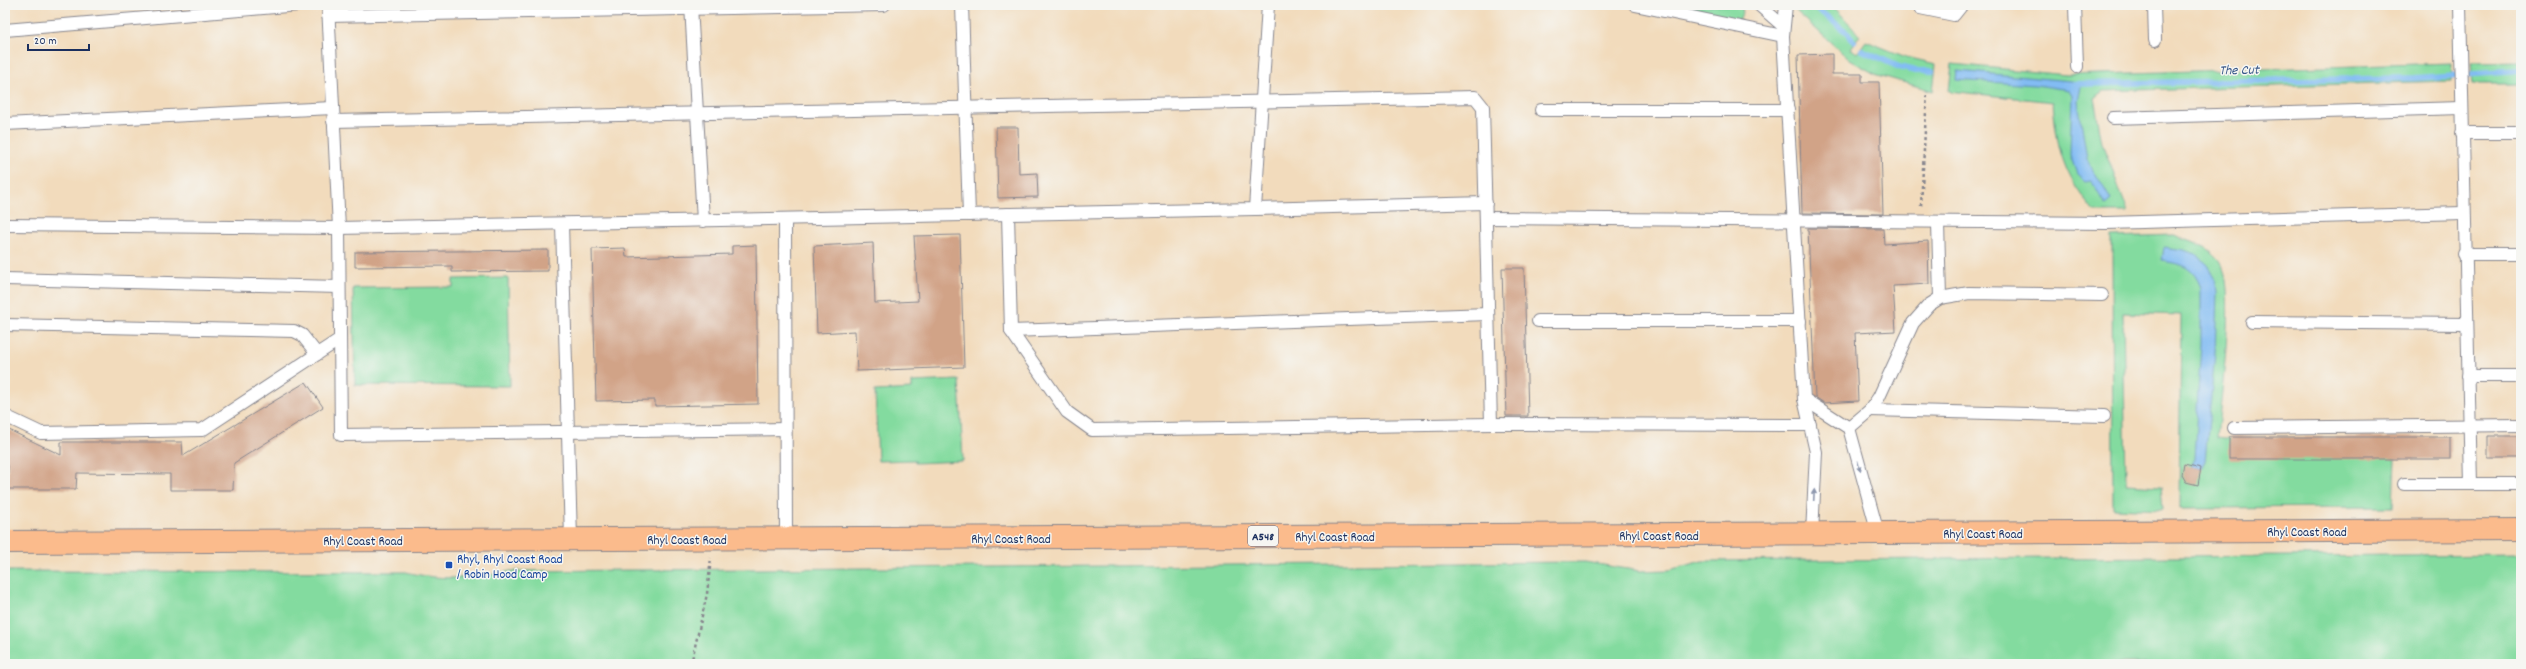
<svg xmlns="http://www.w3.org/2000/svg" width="2526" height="669" viewBox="0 0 2526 669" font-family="Dekko,sans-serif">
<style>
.green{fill:#83db9f;stroke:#4f857e}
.water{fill:#82bcf3;stroke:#4e76a8}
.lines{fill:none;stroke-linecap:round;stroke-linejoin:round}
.stream{stroke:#82bcf3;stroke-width:6}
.building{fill:#d1a387}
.service-casing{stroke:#86858d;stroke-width:14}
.primary-casing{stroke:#86858d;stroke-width:24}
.path{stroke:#86858d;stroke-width:2.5;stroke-dasharray:3 3;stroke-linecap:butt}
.service{stroke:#fff;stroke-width:12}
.primary{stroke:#fbbb8c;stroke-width:22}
.oneway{fill:#8d97ae}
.transit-dot{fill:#1a4fb4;stroke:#f6f6f2;stroke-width:1.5}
.labels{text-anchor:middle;stroke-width:3;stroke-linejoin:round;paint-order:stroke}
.shield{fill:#f6f6f2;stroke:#5d6b8a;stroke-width:1}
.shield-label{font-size:12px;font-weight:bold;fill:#1b2f5e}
.street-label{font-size:13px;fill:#1b2f5e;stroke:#f6f6f2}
.transit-label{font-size:13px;fill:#164399;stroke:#f6f6f2;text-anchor:start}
.water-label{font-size:14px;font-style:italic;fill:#3a598b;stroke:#f6f6f2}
</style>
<rect width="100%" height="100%" fill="#f6f6f2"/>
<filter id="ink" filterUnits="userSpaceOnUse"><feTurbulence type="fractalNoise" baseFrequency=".025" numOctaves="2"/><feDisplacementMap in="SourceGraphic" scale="8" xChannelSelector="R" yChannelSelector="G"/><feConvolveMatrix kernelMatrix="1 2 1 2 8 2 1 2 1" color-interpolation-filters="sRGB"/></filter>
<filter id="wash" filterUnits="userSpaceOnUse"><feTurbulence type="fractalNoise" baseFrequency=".012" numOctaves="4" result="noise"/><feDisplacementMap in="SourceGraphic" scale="16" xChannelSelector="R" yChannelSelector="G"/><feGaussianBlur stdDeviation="0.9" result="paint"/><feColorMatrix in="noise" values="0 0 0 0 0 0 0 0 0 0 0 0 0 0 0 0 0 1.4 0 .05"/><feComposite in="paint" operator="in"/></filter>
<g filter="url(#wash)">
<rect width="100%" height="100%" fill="#f2dbbc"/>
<g class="green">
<path d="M1668 5H1741L1743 12 1739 20 1734 21Z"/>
<path d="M1799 5H1832L1860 35 1850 48 1857 53 1866 41 1906 57 1936 64 1933 91 1875 74 1850 60 1795 10Z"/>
<path d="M2521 62V84H2473L2471 63Z"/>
<path d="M2452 63 2451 81 2103 91 2094 98 2102 143 2128 212H2094C2063 174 2057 150 2053 102L1949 91 1952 64 2067 75Z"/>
<path d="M2174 235C2191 240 2207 245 2219 259 2238 283 2220 403 2217 437L2395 459 2393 507 2179 508 2181 315 2123 313 2126 484 2161 486 2163 510 2113 508 2112 237Z"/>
<path d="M508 278 510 386 355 385 353 288 453 287V279Z"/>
<path d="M959 380 963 461 915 463V460L878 461 875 391 912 389V382Z"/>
<path d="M2521 554V664H5V571L406 572C442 581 474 579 510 571L1585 562 1640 571 1669 570 1702 561Z"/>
</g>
<g class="water">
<path d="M1957 71 2082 82 2078 101 2087 159 2111 200 2105 205 2091 180 2085 181 2077 174 2070 155 2072 95 2069 90 2036 85 1956 80Z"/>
<path d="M2164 247 2184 250 2197 255 2208 265 2215 278 2217 292 2215 353 2205 461 2201 468 2190 466 2194 459 2201 344V288C2194 267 2182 264 2162 261Z"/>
</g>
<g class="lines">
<g class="stream">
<path d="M1812 5 1849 34 1853 41"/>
<path d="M1862 50 1899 67 1915 71H1932"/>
<path d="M2074 84 2414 78 2521 71"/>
</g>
</g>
<g id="blocks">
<g class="building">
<path d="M1832 54V74H1862V82H1879L1883 214 1802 213 1798 55Z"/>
<path d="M996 127H1018L1019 174 1037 173 1038 197 998 198Z"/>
<path d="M1808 228 1883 229 1884 244 1928 241 1929 284 1893 286 1896 331 1855 333 1858 401 1824 403 1815 397Z"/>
<path d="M960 235 964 367 857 371 855 331 817 333 814 246 873 243 875 303 918 301 914 236Z"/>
<path d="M756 245 758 404 655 406V400L596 401 592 249 625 248 626 257 732 254V246Z"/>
<path d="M548 250V271L452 272V266L355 267V252Z"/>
<path d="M1502 268H1524L1528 416H1506Z"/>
<path d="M306 382 323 407 234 463 233 490H170V474L77 473 76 489H8V465L5 463V428L61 455V442H182L183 456Z"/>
<rect x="2488" y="436" width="33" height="22"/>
<rect x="2229" y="437" width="221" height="22"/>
<path d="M2184 464 2201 468 2198 485 2186 482 2182 475Z"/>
</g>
</g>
</g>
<g filter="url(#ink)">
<use href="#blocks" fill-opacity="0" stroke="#86858d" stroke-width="1"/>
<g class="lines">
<g class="service-casing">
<g id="service">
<path d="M328 5 339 228 341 435 785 429"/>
<path d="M691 5 703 221"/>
<path d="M962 5 969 215"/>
<path d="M1635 5 1783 36"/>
<path d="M1759 5 1783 26"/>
<path d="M1786 5 1783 36 1804 399 1816 452 1812 534"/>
<path d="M2075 5 2077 67"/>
<path d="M2154 5 2155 40"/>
<path d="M2460 5 2471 484"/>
<path d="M1920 8 1954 15 1962 5"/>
<path d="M328 16 884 5"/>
<path d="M5 30 299 5"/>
<path d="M1541 110H1788"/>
<path d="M2113 118 2462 108"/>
<path d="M333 121 1475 97 1483 107 1491 424"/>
<path d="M5 124 333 108"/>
<path d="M2462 133H2521"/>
<path d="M1255 209 1486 203"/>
<path d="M1008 214 1011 331 1067 412 1092 430 1491 424 1810 425"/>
<path d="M1486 218 2106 223 2463 213"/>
<path d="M785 219 786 539"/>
<path d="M1938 223 1940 298"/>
<path d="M562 224 571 539"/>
<path d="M5 225 339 228 1255 209 1268 5"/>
<path d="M2464 254H2521"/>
<path d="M5 279 339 287"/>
<path d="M1538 321H1800"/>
<path d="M2252 322 2466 324"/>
<path d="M5 325 294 331 302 335 317 354"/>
<path d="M1011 331 1488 314"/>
<path d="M2468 376H2521"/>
<path d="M1804 399 1849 428 1878 533"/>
<path d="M1870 410 2104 416"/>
<path d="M5 416 41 433 202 430 340 339"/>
<path d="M1849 428 1870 410 1879 397 1913 323 1929 305 1940 298 1969 293 2102 295"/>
<path d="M2234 428 2521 425"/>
<path d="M2404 484H2521"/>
</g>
</g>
<g class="primary-casing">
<path id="primary" d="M5 542 2521 530"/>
</g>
<g class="path">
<path d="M1921 206 1927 93"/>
<path d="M691 664 707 594 711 558"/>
</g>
<use href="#service" class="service"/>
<use href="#primary" class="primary"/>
</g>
<defs><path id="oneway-solid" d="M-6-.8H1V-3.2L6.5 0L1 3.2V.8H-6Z"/></defs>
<g class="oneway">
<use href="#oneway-solid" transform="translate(1859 466) rotate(74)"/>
<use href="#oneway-solid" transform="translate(1814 495) rotate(-87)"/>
</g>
</g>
<rect class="transit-dot" x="445" y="561" width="8" height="8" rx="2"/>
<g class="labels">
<rect class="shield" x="1248" y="526" width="30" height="20" rx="3"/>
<g class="shield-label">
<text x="1263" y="540">A548</text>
</g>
<g class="street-label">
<text x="2307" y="536">Rhyl Coast Road</text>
<text x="1983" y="538">Rhyl Coast Road</text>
<text x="1659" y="540">Rhyl Coast Road</text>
<text x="1335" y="541">Rhyl Coast Road</text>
<text x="1011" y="543">Rhyl Coast Road</text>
<text x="687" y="544">Rhyl Coast Road</text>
<text x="363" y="545">Rhyl Coast Road</text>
</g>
<g class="transit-label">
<text x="457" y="563">Rhyl, Rhyl Coast Road<tspan x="457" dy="15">/ Robin Hood Camp</tspan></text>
</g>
<g class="water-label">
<text transform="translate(2239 69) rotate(-1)" y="5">The Cut</text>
</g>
</g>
<rect width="2526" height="669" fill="none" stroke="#f6f6f2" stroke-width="20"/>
<path d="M28 44v6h61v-6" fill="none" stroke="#1b2f5e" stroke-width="2"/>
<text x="34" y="44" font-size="12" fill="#1b2f5e" stroke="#f6f6f2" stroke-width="3" paint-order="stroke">20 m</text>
</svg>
